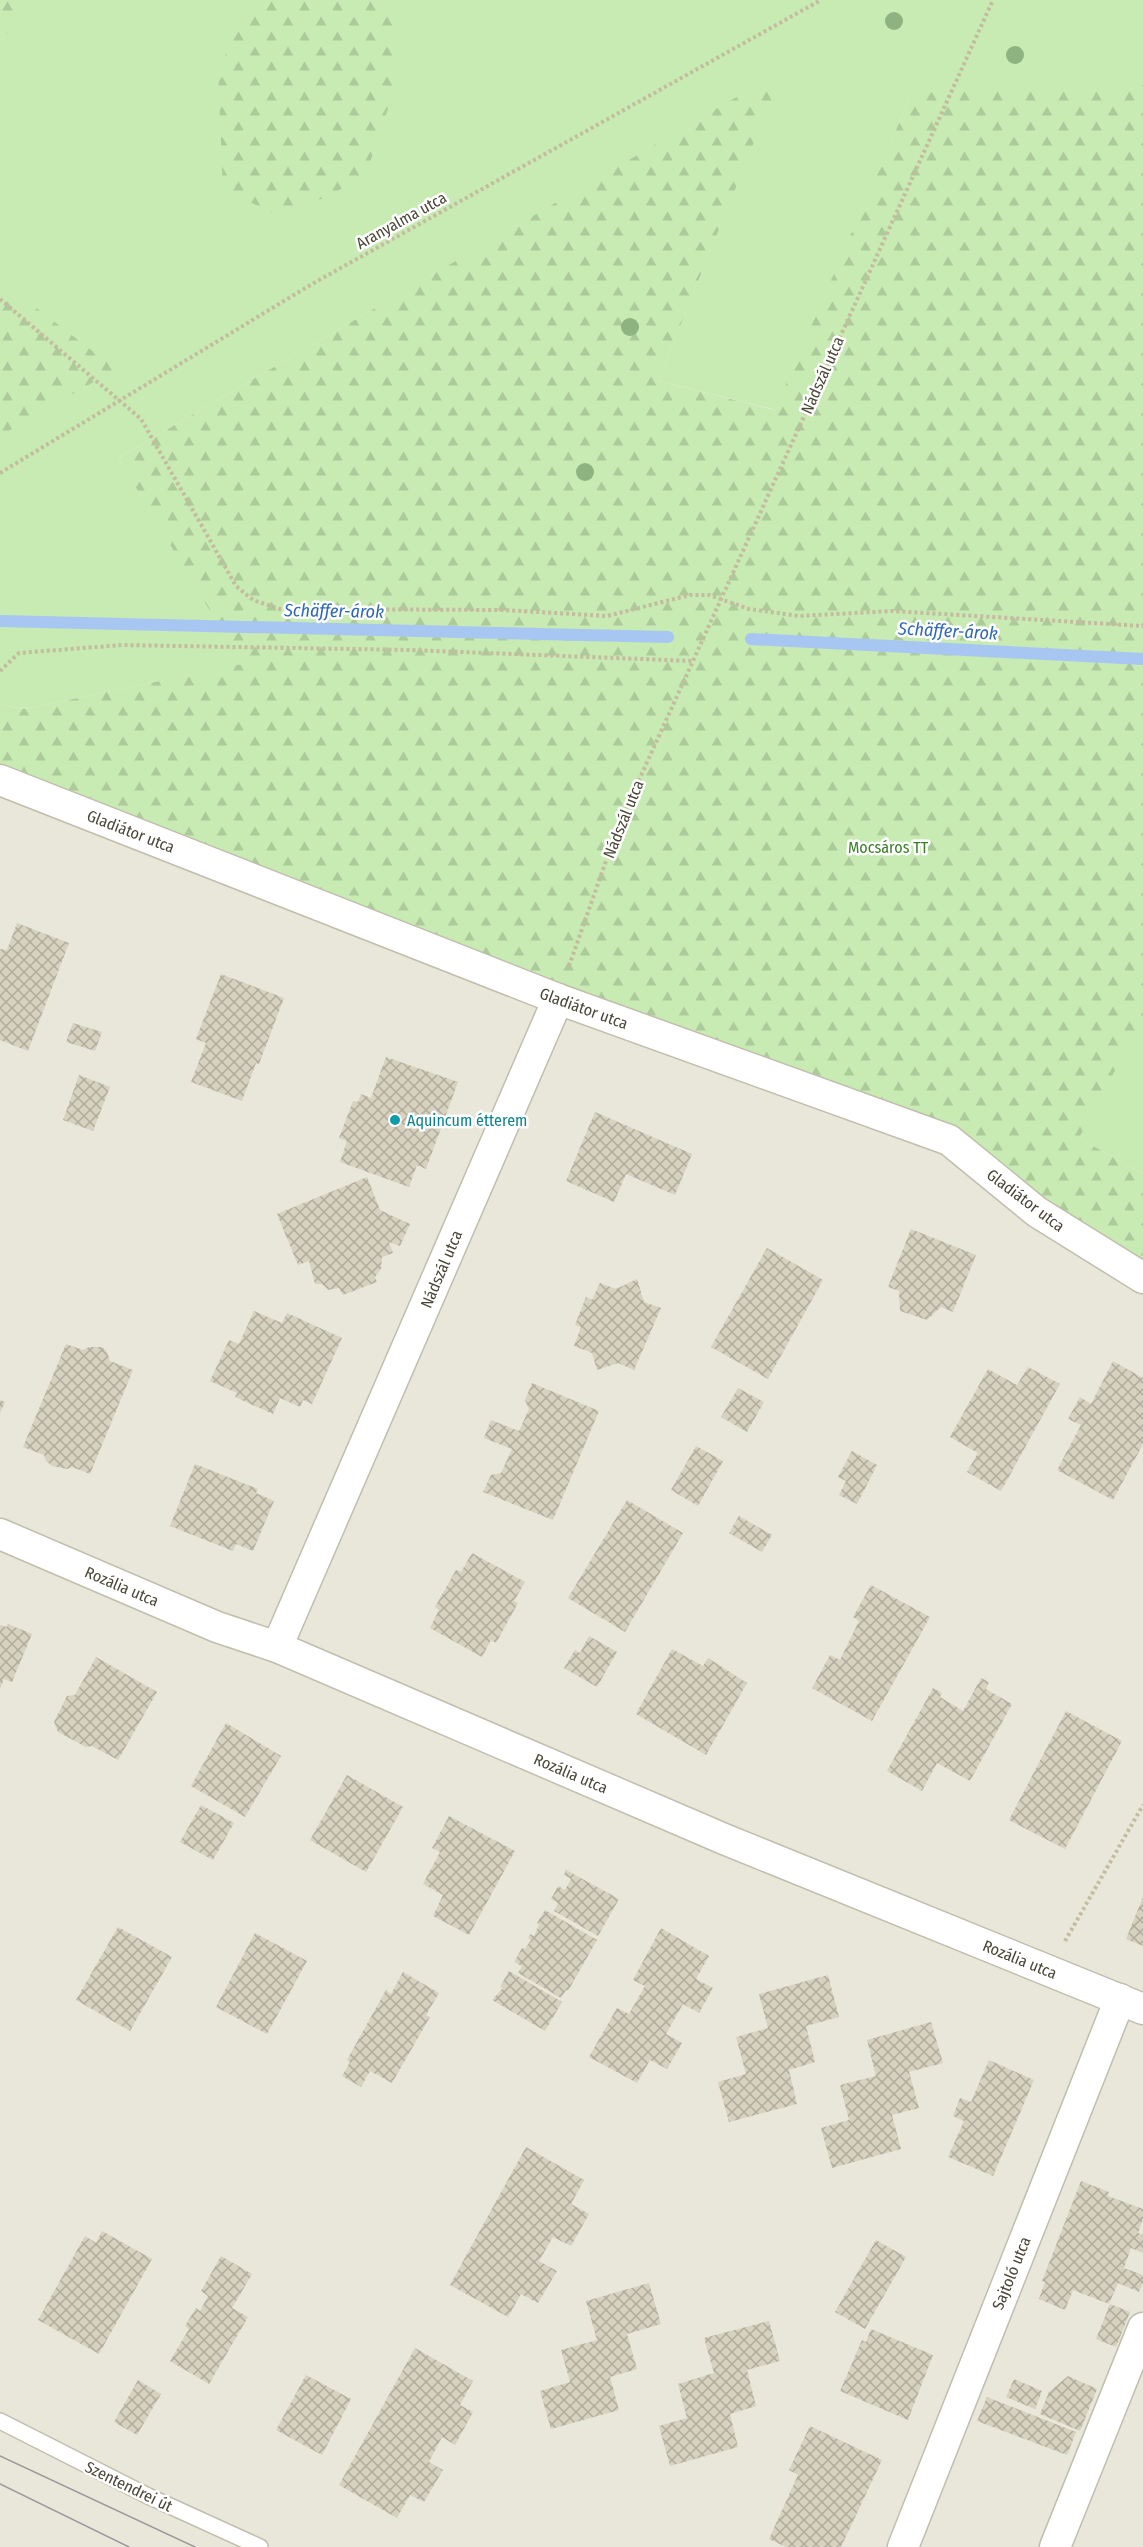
<svg xmlns="http://www.w3.org/2000/svg" width="1143" height="2547" viewBox="0 0 1143 2547" font-family="'Fira Sans Condensed',sans-serif">
<style>
.residential{fill:#e9e7d9}
.green{fill:#c8eab3}
.forest{fill:url(#forest-firs)}
.lines{fill:none;stroke-linecap:round;stroke-linejoin:round}
.stream{stroke:#a7c7f2;stroke-width:12}
.building{fill:url(#building-cross-hatch)}
.lane-casing{stroke:#c1bead;stroke-width:18}
.street-casing{stroke:#c1bead;stroke-width:33}
.path{stroke:#c3bc9e;stroke-width:4;stroke-dasharray:3 3;stroke-linecap:butt}
.lane{stroke:#fff;stroke-width:15}
.street{stroke:#fff;stroke-width:30}
.tram{stroke:#999;stroke-width:1.5}
.tree{fill:#8fb380}
.culture-dot{fill:#0f9aa8;stroke:#fff;stroke-width:2}
.labels{text-anchor:middle;stroke-width:5;stroke-linejoin:round;paint-order:stroke}
.street-label{font-size:16px;fill:#4a4638;stroke:#fff}
.park-label{font-size:16px;fill:#3b7d29;stroke:#fff}
.culture-label{font-size:16px;fill:#0d838f;stroke:#fff;text-anchor:start}
.water-label{font-size:18px;font-style:italic;fill:#2e67b8;stroke:#fff}
</style>
<defs>
<pattern id="forest-firs" width="22" height="20" patternUnits="userSpaceOnUse" patternTransform="scale(1.5)"><rect width="22" height="20" fill="#c8eab3"/><path d="M5 1l3.5 6h-7zM16 11l3.5 6h-7z" fill="#adca9b"/></pattern>
<pattern id="building-cross-hatch" width="8" height="8" patternUnits="userSpaceOnUse" patternTransform="scale(1.5)"><rect width="8" height="8" fill="#d7d2c0"/><path d="M0 0l8 8M0 8l8-8" fill="none" stroke="#b0ac9d"/></pattern>
</defs>
<rect width="100%" height="100%" fill="#f5f4eb"/>
<path class="residential" d="M0 780 949 1140 1143 1260V2547H0Z"/>
<path class="green" d="M0 0H1143V1174L1079 1138 912 93 776 410 658 381 782 71 118 458 243 664 25 709 0 705Z"/>
<g class="forest">
<path d="M0 0H36L19 22 0 39Z"/>
<path d="M249 0H392L396 85 365 177 283 218 223 189 218 72Z"/>
<path d="M783 70 658 381 775 410 912 93 1143 85V1018L1079 1138 1143 1174V1260L949 1140 0 780V705L25 709 242 664 118 458Z"/>
<path d="M22 297 116 369 0 436V299Z"/>
</g>
<g class="lines">
<g class="stream">
<path d="M0 621 668 637"/>
<path d="M751 639 1143 659"/>
</g>
</g>
<g class="building">
<path d="M17 923 69 943 28 1051 0 1040V949L7 950Z"/>
<path d="M221 974 284 998 259 1064 256 1063 242 1101 191 1082 206 1043 196 1039Z"/>
<path d="M73 1023 102 1032 95 1051 66 1042Z"/>
<path d="M386 1057 458 1082 426 1169 417 1165 409 1187 340 1162 347 1141 339 1138 353 1101 358 1102 361 1094 371 1098Z"/>
<path d="M79 1075 110 1087 93 1131 63 1120Z"/>
<path d="M595 1112 692 1154 675 1195 626 1174 614 1202 566 1181Z"/>
<path d="M367 1177 380 1210 410 1224 400 1246 389 1242 393 1253 382 1257 381 1269 375 1277 377 1282 343 1295 339 1288 328 1290 322 1284H315L309 1261 298 1265 277 1214Z"/>
<path d="M911 1229 976 1255 953 1312 941 1307 927 1320 900 1311 899 1291 888 1287Z"/>
<path d="M767 1248 823 1280 768 1379 711 1347Z"/>
<path d="M637 1279 644 1302 661 1308 634 1370 618 1363 597 1370 592 1353 574 1346 581 1327 575 1325 586 1297 592 1300 600 1283 616 1289Z"/>
<path d="M254 1311 282 1323 287 1313 342 1338 312 1404 303 1400 300 1407 280 1398 273 1414 235 1397 237 1393 210 1381 229 1340 239 1344Z"/>
<path d="M66 1344 83 1350 89 1347H102L107 1352 110 1361 133 1370 90 1474 72 1467 67 1469 52 1466 46 1461 44 1455 23 1447Z"/>
<path d="M1113 1361 1143 1378V1444L1113 1500 1057 1470 1081 1425 1068 1419 1080 1397 1091 1404Z"/>
<path d="M1028 1367 1060 1384 1001 1491 967 1472 978 1453 950 1437 988 1369 1017 1385Z"/>
<path d="M532 1383 599 1411 553 1520 483 1492 491 1475 501 1473 512 1449 484 1438 491 1420 519 1431 529 1409 525 1400Z"/>
<path d="M738 1388 764 1402 747 1432 721 1417Z"/>
<path d="M0 1400 5 1402 0 1413Z"/>
<path d="M696 1446 723 1461 698 1506 671 1490Z"/>
<path d="M852 1451 877 1465 857 1504 839 1495 846 1481 838 1477Z"/>
<path d="M195 1464 258 1489 256 1493 274 1501 253 1551 236 1544 233 1551 170 1526Z"/>
<path d="M627 1500 683 1533 625 1632 568 1598Z"/>
<path d="M739 1516 772 1535 762 1552 729 1533Z"/>
<path d="M472 1553 525 1582 514 1601 518 1603 496 1643 491 1640 482 1657 430 1628 439 1610 435 1607 456 1570 461 1572Z"/>
<path d="M871 1585 930 1617 872 1721 812 1688 830 1655 840 1660 859 1621 853 1617Z"/>
<path d="M8 1624 32 1634 12 1682 4 1679 0 1689V1625L7 1627Z"/>
<path d="M589 1636 617 1652 597 1687 564 1668 575 1650 580 1653Z"/>
<path d="M672 1649 703 1666 708 1658 747 1683 706 1755 636 1714Z"/>
<path d="M96 1657 157 1692 118 1760 92 1746 86 1747 58 1732 54 1722 67 1696 75 1695Z"/>
<path d="M981 1678 989 1682 986 1689 1012 1704 970 1781 937 1763 922 1791 887 1771 933 1688 942 1693 940 1697 963 1711Z"/>
<path d="M1066 1711 1122 1741 1065 1849 1009 1820Z"/>
<path d="M226 1723 281 1756 245 1817 191 1786Z"/>
<path d="M347 1775 403 1807 366 1872 310 1840Z"/>
<path d="M201 1805 234 1823 213 1860 180 1842Z"/>
<path d="M449 1816 515 1851 469 1935 433 1916 443 1895 423 1884 440 1852 432 1848Z"/>
<path d="M566 1870 619 1899 598 1936 554 1911 558 1903 551 1899 558 1886 565 1890 571 1879 564 1875Z"/>
<path d="M1143 1897V1946L1126 1939Z"/>
<path d="M545 1910 597 1940 568 1991 566 1990 561 1998 518 1973 522 1966 514 1962 522 1948 525 1949 531 1940 528 1938 530 1934 534 1936 539 1925 537 1923Z"/>
<path d="M118 1927 172 1957 130 2031 76 2000Z"/>
<path d="M661 1928 709 1956 696 1979 713 1988 699 2013 683 2004 666 2034 682 2043 667 2069 650 2060 637 2083 589 2057 617 2008 629 2014 645 1986 633 1980Z"/>
<path d="M255 1933 307 1961 267 2034 216 2007Z"/>
<path d="M509 1971 562 2002 545 2031 492 2000 503 1988 500 1987Z"/>
<path d="M403 1972 439 1993 426 2015 430 2017 392 2083 370 2071 361 2087 342 2076 350 2062 347 2060 386 1990 391 1994Z"/>
<path d="M828 1975 839 2017 806 2026 815 2062 789 2070 797 2104 729 2122 718 2082 746 2074 736 2037 768 2028 759 1994Z"/>
<path d="M931 2022 943 2063 909 2072 919 2108 892 2115 901 2149 832 2168 821 2128 849 2120 840 2085 876 2076 867 2040Z"/>
<path d="M989 2060 1034 2080 993 2176 948 2157 964 2121 953 2116 960 2098 971 2102Z"/>
<path d="M526 2147 584 2180 571 2204 589 2214 571 2246 553 2237 539 2261 557 2271 538 2303 521 2294 508 2317 450 2285Z"/>
<path d="M1081 2181 1109 2192 1108 2196 1143 2209V2219L1138 2233 1143 2235V2253L1131 2248 1124 2268 1143 2275V2283L1139 2292 1118 2283 1109 2304 1073 2290 1065 2310 1039 2299 1045 2282 1042 2281Z"/>
<path d="M102 2231 152 2259 99 2354 38 2320 85 2236 96 2243Z"/>
<path d="M876 2240 906 2257 865 2329 835 2312Z"/>
<path d="M221 2256 252 2274 232 2308 248 2317 209 2384 170 2361 189 2329 185 2326 196 2308 200 2311 208 2296 201 2291Z"/>
<path d="M649 2283 661 2324 627 2334 637 2369 610 2377 619 2410 551 2429 540 2391 570 2382 561 2350 597 2340 586 2301Z"/>
<path d="M1110 2304 1130 2312 1116 2347 1096 2339Z"/>
<path d="M769 2321 780 2361 747 2370 756 2406 730 2414 738 2447 670 2466 659 2426 687 2418 678 2384 714 2373 704 2338Z"/>
<path d="M871 2329 933 2355 908 2420 840 2391 862 2340 866 2342Z"/>
<path d="M415 2348 473 2381 460 2405 473 2412 455 2445 442 2437 429 2462 443 2470 424 2502 410 2495 397 2518 339 2485Z"/>
<path d="M306 2375 351 2399 322 2455 276 2430Z"/>
<path d="M1068 2376 1097 2389 1080 2431 1040 2414 1049 2392Z"/>
<path d="M1014 2379 1042 2391 1035 2409 1006 2397Z"/>
<path d="M138 2380 161 2394 137 2435 114 2422Z"/>
<path d="M987 2397 1076 2432 1067 2455 977 2421Z"/>
<path d="M810 2426 882 2460 841 2547H786L769 2539 798 2475 789 2470Z"/>
</g>
<g class="lines">
<g class="lane-casing">
<path id="lane" d="M0 2421 148 2496 260 2547"/>
</g>
<g class="street-casing">
<g id="street">
<path d="M0 780 558 999 949 1140 1037 1212 1143 1278"/>
<path d="M0 1534 217 1627 277 1647 724 1839 1143 2009"/>
<path d="M277 1647 558 999"/>
<path d="M903 2547 1120 1999"/>
<path d="M1055 2547 1143 2328"/>
</g>
</g>
<g class="path">
<path d="M0 299 141 419 236 586 253 600 280 609 504 610 607 616 690 595H709L749 609 799 616 892 611 1143 626"/>
<path d="M0 473 312 284 821 0"/>
<path d="M0 671 19 653 122 645 410 650 692 661"/>
<path d="M569 966 619 824 993 0"/>
<path d="M1065 1941 1143 1805"/>
</g>
<use href="#lane" class="lane"/>
<use href="#street" class="street"/>
<g class="tram">
<path d="M0 2456 195 2547"/>
<path d="M0 2484 129 2547"/>
</g>
</g>
<g class="tree">
<circle cx="894" cy="21" r="9"/>
<circle cx="1015" cy="55" r="9"/>
<circle cx="630" cy="327" r="9"/>
<circle cx="585" cy="472" r="9"/>
</g>
<circle class="culture-dot" cx="395" cy="1120" r="6"/>
<g class="labels">
<g class="street-label">
<text transform="translate(401 220) rotate(-29)" y="6">Aranyalma utca</text>
<text transform="translate(822 375) rotate(-66)" y="6">Nádszál utca</text>
<text transform="translate(623 819) rotate(-68)" y="6">Nádszál utca</text>
<text transform="translate(131 831) rotate(21)" y="6">Gladiátor utca</text>
<text transform="translate(584 1008) rotate(20)" y="6">Gladiátor utca</text>
<text transform="translate(1026 1200) rotate(37)" y="6">Gladiátor utca</text>
<text transform="translate(441 1269) rotate(-67)" y="6">Nádszál utca</text>
<text transform="translate(122 1586) rotate(23)" y="6">Rozália utca</text>
<text transform="translate(571 1773) rotate(23)" y="6">Rozália utca</text>
<text transform="translate(1020 1959) rotate(22)" y="6">Rozália utca</text>
<text transform="translate(1011 2273) rotate(-68)" y="6">Sajtoló utca</text>
<text transform="translate(129 2486) rotate(26)" y="6">Szentendrei út</text>
</g>
<g class="park-label">
<text x="888" y="853">Mocsáros TT</text>
</g>
<g class="culture-label">
<text x="407" y="1126">Aquincum étterem</text>
</g>
<g class="water-label">
<text transform="translate(334 611) rotate(1)" y="6">Schäffer-árok</text>
<text transform="translate(948 631) rotate(3)" y="6">Schäffer-árok</text>
</g>
</g>
</svg>
